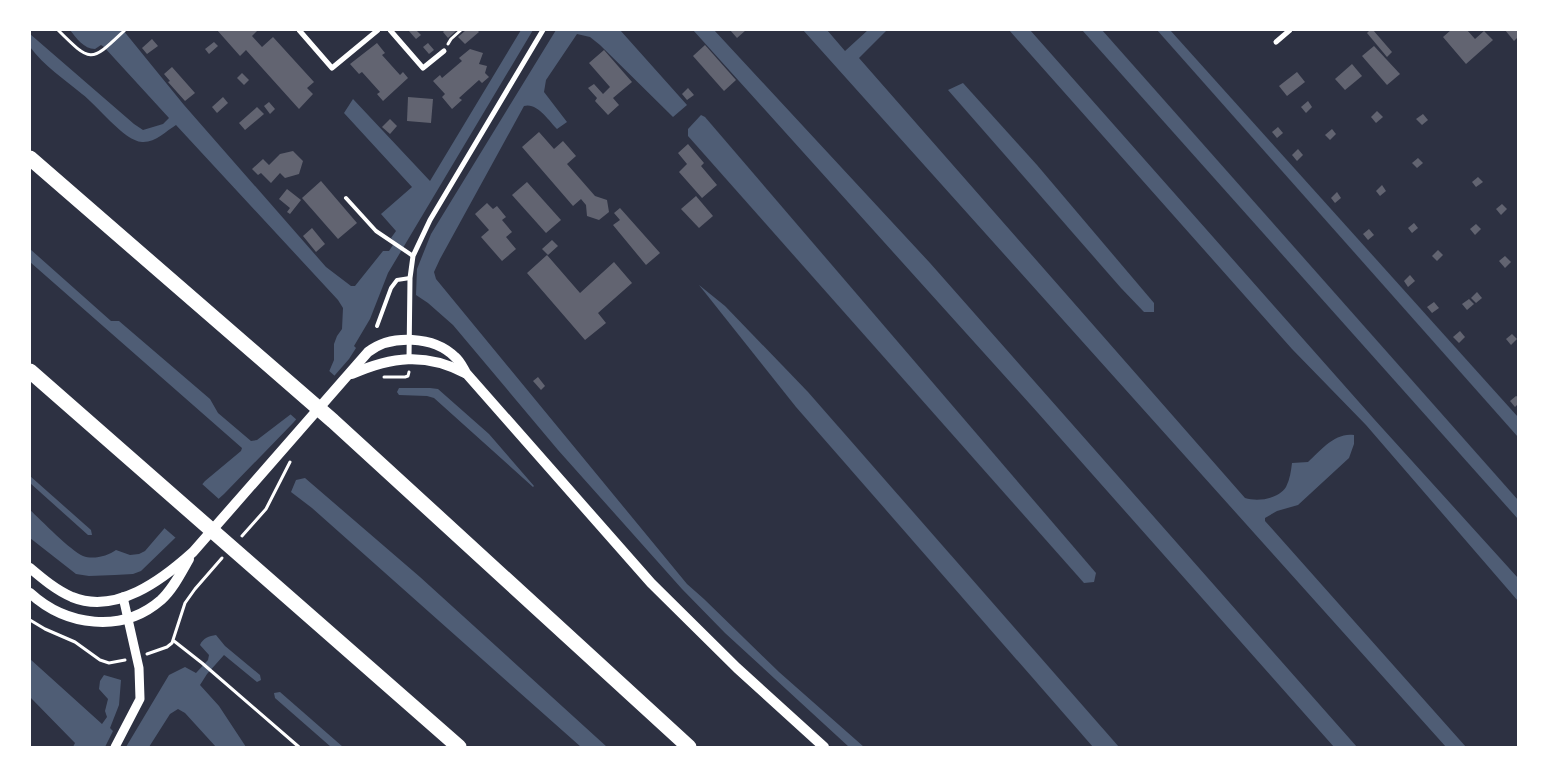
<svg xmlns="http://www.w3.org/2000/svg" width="1548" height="777" viewBox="0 0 1548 777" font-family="'Source Sans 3',sans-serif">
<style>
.water{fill:#4f5d75}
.pier{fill:#2d3142}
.building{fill:#626471}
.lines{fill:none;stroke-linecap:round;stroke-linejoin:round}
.path{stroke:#fff;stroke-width:3}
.service{stroke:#fff;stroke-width:4}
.minor{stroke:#fff;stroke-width:5}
.tertiary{stroke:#fff;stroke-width:9}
.secondary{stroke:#fff;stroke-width:10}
.motorway{stroke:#fff;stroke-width:15}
</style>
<rect width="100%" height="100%" fill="#2d3142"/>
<g class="water">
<path d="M70 30H123L184 105 326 267 351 286H355L383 251H389L395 242 391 238 396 231 381 214 412 187 344 113 353 99 430 181 521 30H533L388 273 370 319 354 346 356 348 349 359 293 423 224 494 174 539 141 571 133 574 115 575 89 576 76 574 30 538V510C41 520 71 551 83 556 93 560 108 556 116 550L130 555 139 554 145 551 205 481 241 451 242 448 30 262V249L111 321H119L210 399 218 413 251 441 257 440 295 411 328 374 334 360V344L337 336 342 329 343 308 338 300 176 125C166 131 155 143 142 142 124 141 97 105 82 94 64 79 44 66 30 47V34L134 124 143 130 163 124 169 118 104 47 101 45 95 49C84 49 76 38 70 30Z"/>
<path d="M556 30H620L687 105 673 117 600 45 590 37 577 34 546 80 544 92 567 122 557 129C549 121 537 102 524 106L440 259 434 272 436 279 687 584 704 599 779 672 864 747H849L725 633 682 589 558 450 453 325 428 303 416 295 417 269 431 234Z"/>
<path d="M693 30H714L930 263 1357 747H1334L1038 413Z"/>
<path d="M803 30H827L845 51 868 30H887L859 58 1245 498C1258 502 1278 499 1286 487 1290 479 1291 471 1292 463L1308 462C1320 451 1335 432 1354 435V444L1349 458 1298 505 1277 511 1265 518V521L1466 747H1446Z"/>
<path d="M1009 30H1030L1374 419 1518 578V601L1366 425 1292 349Z"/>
<path d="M1082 30H1102L1518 500V519Z"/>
<path d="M1157 30H1170L1518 417V437Z"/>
<path d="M963 83 1037 165 1154 303V312H1144L1121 288 948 90Z"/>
<path d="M701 115 705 117 1096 573 1094 582 1084 583 688 136V129Z"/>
<path d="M699 285 725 306 808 392 1119 747H1093L796 407Z"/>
<path d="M399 388H430L438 389 489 434 534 486 533 487 434 398 427 396 399 395 397 392Z"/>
<path d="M30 476 91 530 92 535H88L30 483Z"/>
<path d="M305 478 420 577 607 747H581L312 508 291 492 296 480Z"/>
<path d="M216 635 225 646 260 675 261 680 257 682 224 655 207 674 200 685 219 706 246 747H216L185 713 178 709 170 714 149 747H126L169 675 185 667 196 673 208 660 209 655 200 645C203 638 209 636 216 635Z"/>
<path d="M30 659 102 724 107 717 105 711 108 699 99 689 100 681 104 675 121 680 119 705 110 728 113 731 105 747H73L75 743 30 697Z"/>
<path d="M280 692 343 747H331L275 698 274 693Z"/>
</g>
<g class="pier">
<path d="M327 369 337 378 298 421 289 413Z"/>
<path d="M201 483 220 500 177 539 162 526Z"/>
</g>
<g class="building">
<path d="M217 30H258L252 36 262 47 273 37 314 82 307 88 313 94 299 109 246 50 240 56Z"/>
<path d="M408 30H416L421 35 416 39Z"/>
<path d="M445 30H457L448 38 443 32Z"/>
<path d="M466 30H477L479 32 465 44 458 37Z"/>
<path d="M730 30H746L737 38Z"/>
<path d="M1370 30H1373L1392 52 1387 57 1367 33Z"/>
<path d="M1451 30H1467L1475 39 1484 31 1493 40 1466 64 1443 37Z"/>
<path d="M1505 30H1518V37L1514 41Z"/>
<path d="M152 39 158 46 147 54 142 48Z"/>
<path d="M214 42 218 46 209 54 205 49Z"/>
<path d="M377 43 385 53 382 55 400 75 403 72 408 78 383 101 377 94 380 92 362 72 359 74 350 64Z"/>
<path d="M428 43 434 50 429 54 423 47Z"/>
<path d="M705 45 736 80 724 91 693 56Z"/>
<path d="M1374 46 1400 74 1387 85 1362 56Z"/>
<path d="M470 49 483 53 479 64 487 66 485 73 489 77 482 83 479 80 459 98 462 100 452 109 442 97 445 94 433 81 440 75 442 78 462 61 459 58Z"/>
<path d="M604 50 632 82 613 98 619 105 608 115 595 101 597 98 588 88 594 84 603 94 610 87 589 63Z"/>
<path d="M1352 64 1362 76 1345 90 1335 79Z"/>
<path d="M172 67 195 93 185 101 168 82 170 81 164 74Z"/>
<path d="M1297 72 1305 82 1287 96 1279 86Z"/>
<path d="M242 73 249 80 244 85 237 78Z"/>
<path d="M688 88 694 95 687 100 682 94Z"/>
<path d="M223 97 228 103 217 113 212 107Z"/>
<path d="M408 97 433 99 431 123 407 121Z"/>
<path d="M1308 101 1312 107 1306 113 1301 107Z"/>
<path d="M269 102 275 109 270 114 264 106Z"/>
<path d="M257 107 264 114 245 130 239 123Z"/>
<path d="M1377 111 1383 117 1376 123 1371 117Z"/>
<path d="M1423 114 1428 120 1422 125 1416 119Z"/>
<path d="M390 119 397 126 390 134 382 127Z"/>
<path d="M1278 127 1283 133 1277 138 1272 132Z"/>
<path d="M1332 129 1336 134 1330 140 1325 135Z"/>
<path d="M539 132 554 149 563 141 576 156 567 164 595 196 607 200 609 212 599 220 587 216 586 205 581 199 573 206 522 147Z"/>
<path d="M688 144 704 163 701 166 717 185 702 198 679 172 687 164 678 153Z"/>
<path d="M1298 149 1303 155 1297 161 1292 155Z"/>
<path d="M293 151 303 161 299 174 285 178 280 173 271 183 261 173 258 175 252 169 263 159 269 165 280 154Z"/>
<path d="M1418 158 1423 163 1417 168 1412 163Z"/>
<path d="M1478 177 1483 182 1476 187 1472 182Z"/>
<path d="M321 181 357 223 338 239 302 198Z"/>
<path d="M527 182 561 220 546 233 512 195Z"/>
<path d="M1382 185 1386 191 1380 196 1376 191Z"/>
<path d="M287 189 301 200 290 214 287 212 290 208 279 199Z"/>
<path d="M1337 192 1341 198 1335 203 1331 198Z"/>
<path d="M696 196 713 216 699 228 681 209Z"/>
<path d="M487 203 493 209 497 206 506 217 502 220 512 232 506 237 516 249 502 261 481 237 489 230 475 214Z"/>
<path d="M1502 204 1507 209 1501 215 1496 209Z"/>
<path d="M620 208 660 253 646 265 613 225 620 220 614 213Z"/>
<path d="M1414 223 1418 228 1412 233 1408 228Z"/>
<path d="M1476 224 1481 229 1475 235 1470 229Z"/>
<path d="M312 228 325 244 316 252 303 236Z"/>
<path d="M1369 229 1374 235 1368 240 1363 234Z"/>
<path d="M552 240 558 246 548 255 542 249Z"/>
<path d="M1438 250 1443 255 1437 261 1432 256Z"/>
<path d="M547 255 580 293 614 262 632 283 598 313 606 323 585 340 527 273Z"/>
<path d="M1505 256 1511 262 1505 268 1499 261Z"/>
<path d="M1410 275 1415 281 1408 287 1404 281Z"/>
<path d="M1477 292 1482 298 1476 303 1471 298Z"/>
<path d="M1469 299 1474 304 1467 310 1462 304Z"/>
<path d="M1434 302 1439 308 1432 313 1427 307Z"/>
<path d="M1460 331 1465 337 1459 343 1453 337Z"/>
<path d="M1512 334 1517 339 1511 345 1506 339Z"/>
<path d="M538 377 545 386 541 390 533 381Z"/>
<path d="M1516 396 1518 397V404L1515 407 1510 401Z"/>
</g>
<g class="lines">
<g class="path">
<path d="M58 30C92 64 91 62 125 30"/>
<path d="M448 44 451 39 461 30"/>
<path d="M384 377H405L408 376 409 372"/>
<path d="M242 536 266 509 290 462"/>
<path d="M30 620 45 629 75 642 100 660 109 663 125 660"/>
<path d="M174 641 202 663 299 747"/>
<path d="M147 654 167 647 172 643 185 603 195 589 222 558"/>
</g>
<g class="service">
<path d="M346 198 376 231 413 256"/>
<path d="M377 326 391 288 397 280 410 278"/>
</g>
<g class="minor">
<path d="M299 30 332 68 378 30"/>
<path d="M390 30 423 68 444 51"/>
<path d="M1276 42 1290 30"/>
<path d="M409 359 410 278 413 256 430 220 543 30"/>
</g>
<path class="tertiary" d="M115 747 140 699 139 668 123 597"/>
<g class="secondary">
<path d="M352 374C391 357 425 352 465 373"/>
<path d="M30 568C43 579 56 590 72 597 116 615 162 580 193 552L368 352C391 334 434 336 455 357 460 361 463 368 466 373L651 583 737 668 824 747"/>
<path d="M30 593C66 626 122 634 161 600 173 589 181 573 189 559"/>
</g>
<g class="motorway">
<path d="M30 158 333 421 689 747"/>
<path d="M30 371 459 747"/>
</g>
</g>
<rect width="1548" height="777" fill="none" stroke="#ffffff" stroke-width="62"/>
</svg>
